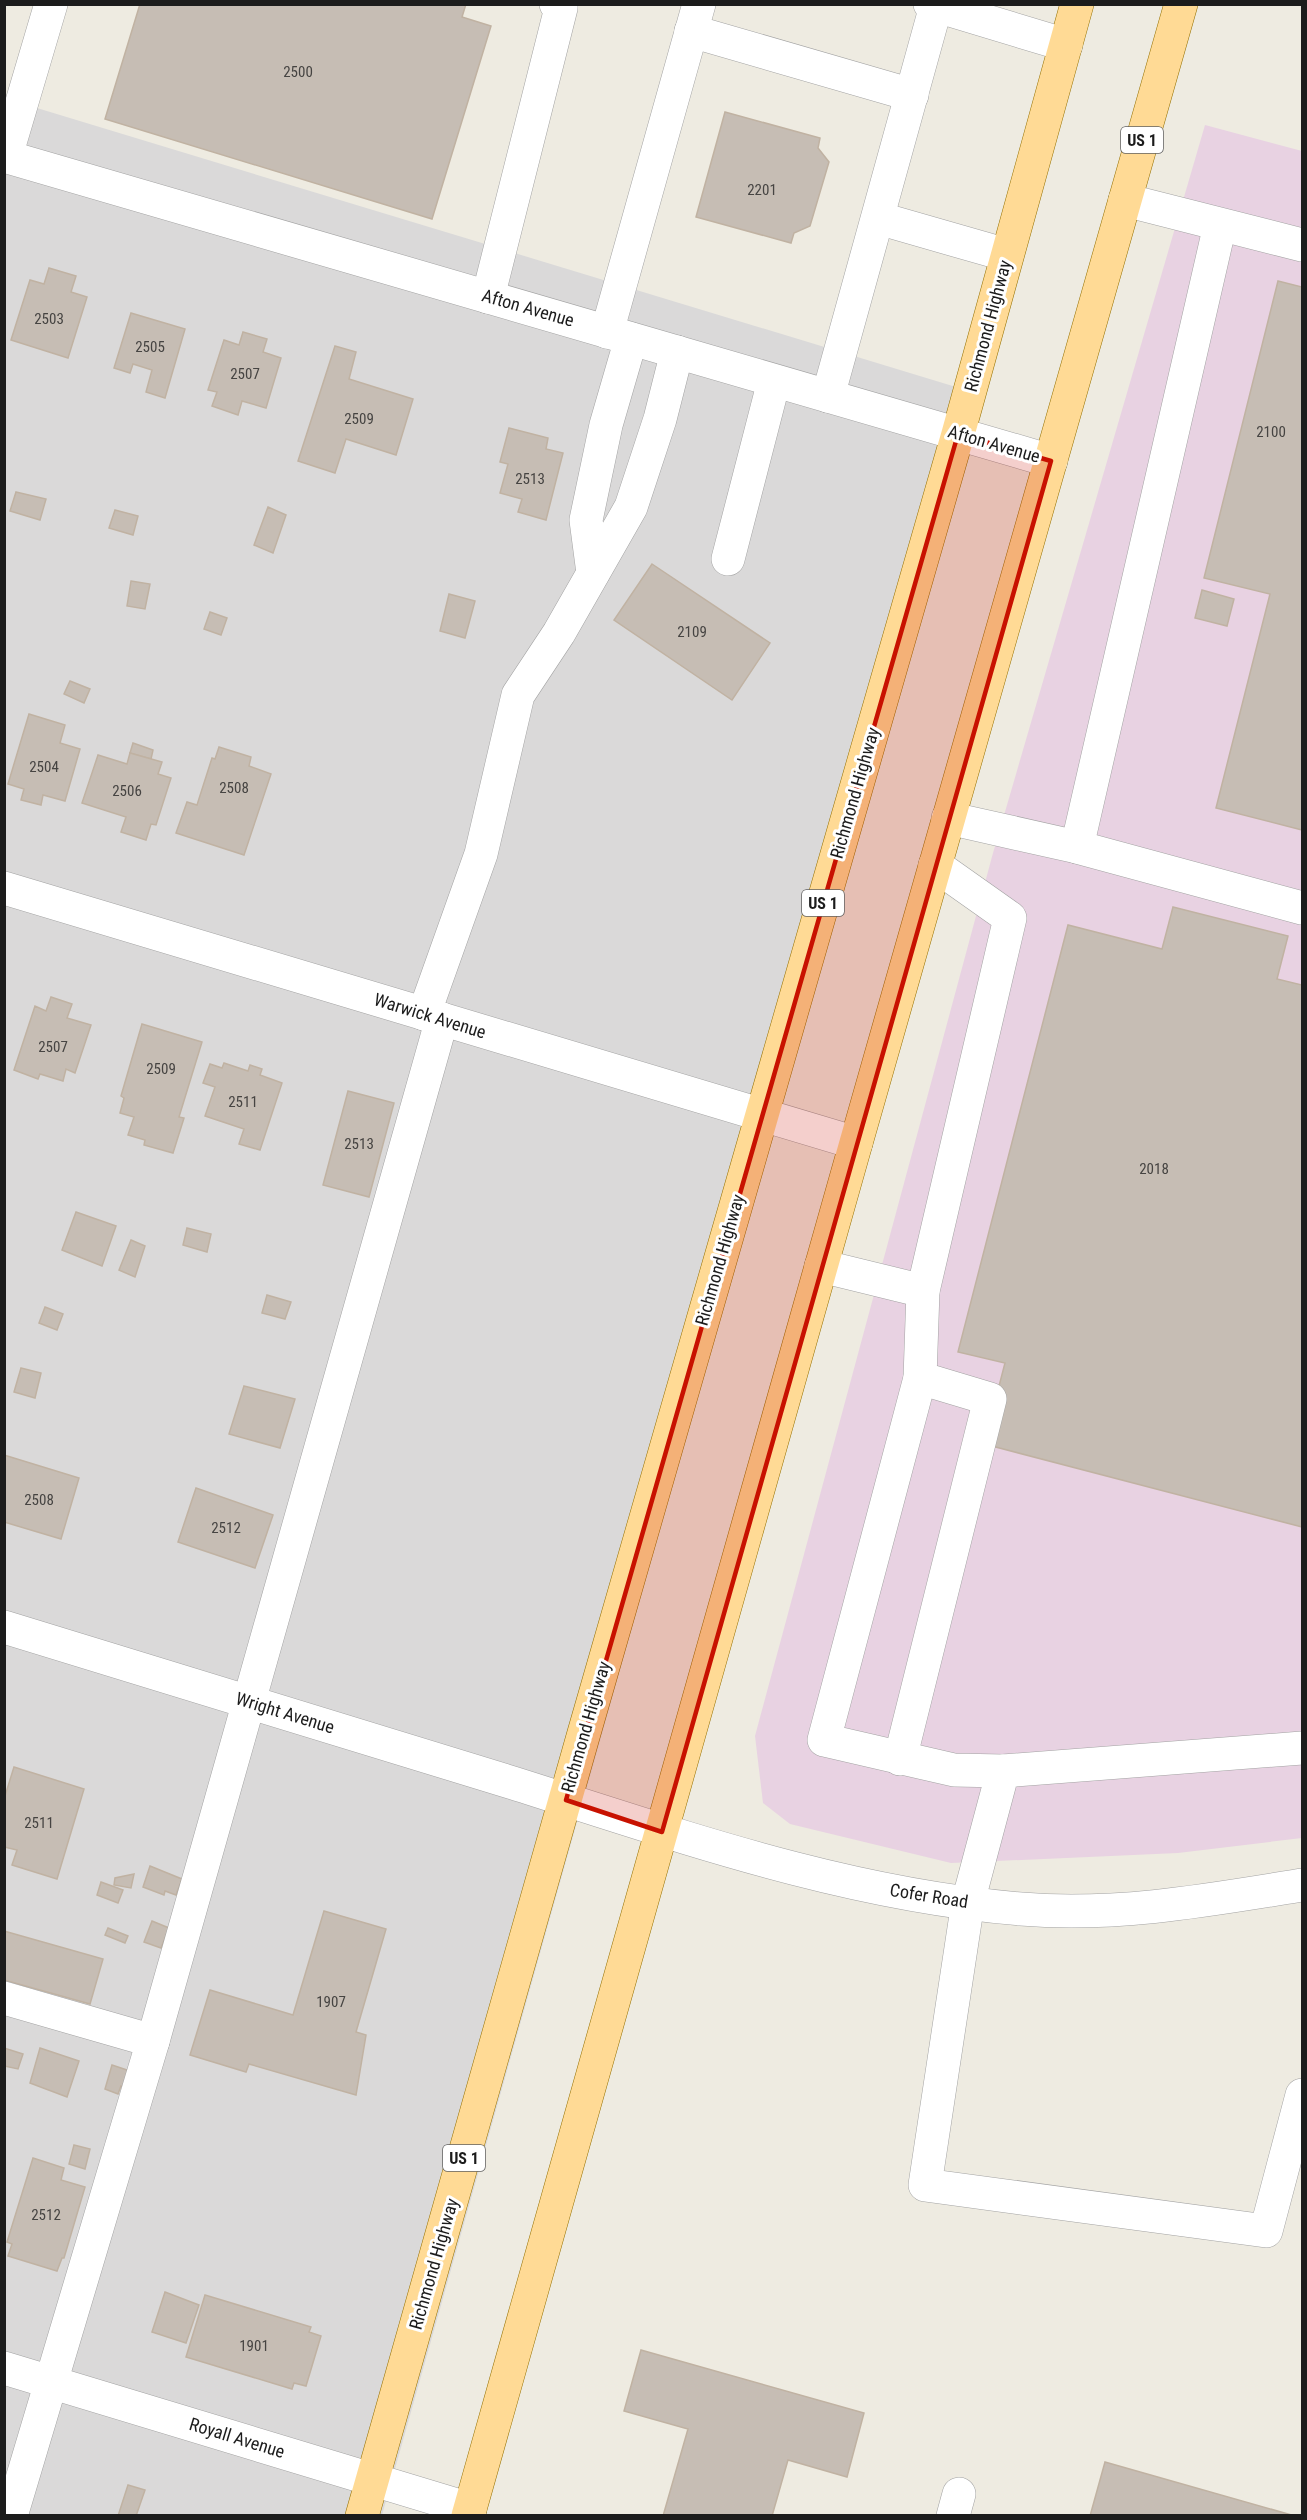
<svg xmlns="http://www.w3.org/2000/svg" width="1307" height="2520" viewBox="0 0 1307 2520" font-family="'Roboto Condensed',sans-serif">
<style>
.residential{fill:#dad9d9}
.industrial{fill:#e8d2e2}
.building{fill:#c6bdb4;stroke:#c0b2a2;stroke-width:1.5}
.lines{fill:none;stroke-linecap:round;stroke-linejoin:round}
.minor-casing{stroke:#a3a3a3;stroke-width:34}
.major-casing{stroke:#947000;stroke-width:34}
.minor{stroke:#fff;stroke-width:33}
.major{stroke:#ffda95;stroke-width:33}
.marked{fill:#c81100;fill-opacity:0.2;stroke:#c81100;stroke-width:4.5;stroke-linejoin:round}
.labels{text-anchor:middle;stroke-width:6;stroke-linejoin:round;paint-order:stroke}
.number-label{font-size:15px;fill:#464442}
.shield{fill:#fff;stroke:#606060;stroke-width:1.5}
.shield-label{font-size:16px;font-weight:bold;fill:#1c1c1c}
.street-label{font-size:18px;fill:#1c1c1c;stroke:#fff}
</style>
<rect width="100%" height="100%" fill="#eeebe1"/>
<path class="residential" d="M4 98 979 394 382 2515H5Z"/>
<path class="industrial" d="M1205 125 1302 151V1838L1178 1853 951 1863 790 1824 763 1803 755 1736 993 853Z"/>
<g class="building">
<path d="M140 4H466L462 17 491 26 432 219 105 119Z"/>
<path d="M725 112 820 138 818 148 829 162 810 226 794 233 791 243 696 217Z"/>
<path d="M49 268 76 276 71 292 87 297 68 358 11 340 30 280 44 284Z"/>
<path d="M1278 281 1302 287V830L1216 808 1270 594 1204 578Z"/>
<path d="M131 313 185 329 165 398 146 392 152 370 133 364 130 373 114 368Z"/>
<path d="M243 332 267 339 263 352 281 358 266 408 242 401 238 415 212 406 217 392 208 390 224 340 239 345Z"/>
<path d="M335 346 356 352 349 379 413 399 396 455 346 439 335 473 298 461Z"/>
<path d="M509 428 548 438 546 449 563 453 546 520 518 512 522 499 500 493 508 464 500 462Z"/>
<path d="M16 492 46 499 40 520 10 511Z"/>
<path d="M268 507 286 515 273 553 254 545Z"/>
<path d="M115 510 138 516 133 535 109 528Z"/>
<path d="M652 564 770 643 732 700 614 620Z"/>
<path d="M131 581 150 584 145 609 127 606Z"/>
<path d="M1202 590 1234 599 1227 626 1195 618Z"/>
<path d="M449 594 475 601 465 638 440 631Z"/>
<path d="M210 612 227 618 221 635 204 629Z"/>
<path d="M70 681 90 689 84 703 64 694Z"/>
<path d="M29 714 65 725 60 743 80 749 65 801 43 795 41 805 21 800 24 789 8 784Z"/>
<path d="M133 743 153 750 151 759 130 753Z"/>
<path d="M219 747 251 757 249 766 271 774 244 855 176 833 187 802 197 805 212 758 215 759Z"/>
<path d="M130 753 162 762 158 774 171 778 156 825 151 824 146 840 121 832 126 817 82 803 98 755 127 764Z"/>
<path d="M1173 907 1288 936 1277 979 1302 985V1527L984 1444 1005 1363 958 1352 1068 925 1162 949Z"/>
<path d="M51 997 72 1004 67 1018 91 1025 75 1073 66 1069 63 1081 40 1074 38 1079 14 1070 35 1006 46 1011Z"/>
<path d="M142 1024 202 1042 179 1117 184 1118 173 1153 144 1145 145 1140 128 1135 134 1117 120 1113 124 1098 121 1096Z"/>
<path d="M224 1063 248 1071 250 1065 262 1069 260 1075 282 1083 260 1150 239 1144 244 1129 205 1116 215 1087 203 1083 210 1064 222 1068Z"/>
<path d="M348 1091 394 1103 369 1197 323 1185Z"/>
<path d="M76 1212 116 1226 102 1266 62 1250Z"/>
<path d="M187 1228 211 1234 207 1252 183 1245Z"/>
<path d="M131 1240 145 1246 135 1277 119 1270Z"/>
<path d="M267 1295 291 1302 285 1319 262 1313Z"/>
<path d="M45 1307 63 1314 57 1330 39 1323Z"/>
<path d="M21 1368 41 1373 35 1398 14 1392Z"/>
<path d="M244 1386 295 1399 280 1448 229 1434Z"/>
<path d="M4 1455 79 1478 61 1539 4 1522Z"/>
<path d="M196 1488 273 1515 255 1568 178 1542Z"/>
<path d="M14 1767 84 1789 57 1879 12 1865 17 1850 4 1847V1799Z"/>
<path d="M150 1866 182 1879 176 1895 165 1891 164 1895 143 1887Z"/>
<path d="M134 1874 131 1888 114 1885 115 1878Z"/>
<path d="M101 1882 123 1890 118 1903 97 1895Z"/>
<path d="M324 1911 386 1929 356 2032 366 2035 356 2095 249 2064 246 2072 190 2055 210 1990 293 2015Z"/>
<path d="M152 1921 169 1928 161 1948 144 1942Z"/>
<path d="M108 1928 128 1936 125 1943 105 1935Z"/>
<path d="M4 1931 103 1959 90 2004 4 1980Z"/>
<path d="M4 2048 23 2054 18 2069 4 2066Z"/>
<path d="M40 2048 79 2061 67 2097 30 2083Z"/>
<path d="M112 2065 130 2071 124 2087 121 2086 118 2094 105 2089Z"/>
<path d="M74 2145 90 2149 85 2169 69 2164Z"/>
<path d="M33 2158 64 2168 61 2180 85 2187 64 2258H62L57 2271 8 2256 12 2244 7 2242Z"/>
<path d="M165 2292 199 2305 186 2343 152 2332Z"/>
<path d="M205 2295 311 2327 309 2332 321 2336 306 2386 294 2383 292 2389 186 2357Z"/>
<path d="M641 2350 864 2413 847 2477 788 2460 772 2516H663L688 2429 624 2411Z"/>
<path d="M1105 2462 1295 2516H1090Z"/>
<path d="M128 2485 145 2490 136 2516H118Z"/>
</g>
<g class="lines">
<g class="minor-casing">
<g id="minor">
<path d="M930 4 1066 45"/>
<path d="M691 31 912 95"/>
<path d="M4 156 1051 461"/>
<path d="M6 156 51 4"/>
<path d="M1125 200 1302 245"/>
<path d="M878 218 1007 255"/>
<path d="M488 297 561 8 556 4"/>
<path d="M607 332 699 4"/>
<path d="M828 396 936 6"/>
<path d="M728 559 774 381"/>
<path d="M593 573 586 520 606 425 631 339"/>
<path d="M948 818 1077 847 1220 225"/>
<path d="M1077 847 1302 908"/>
<path d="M935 865 1010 918 923 1291 920 1378 824 1740 954 1770 1003 1771"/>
<path d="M4 888 856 1143"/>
<path d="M424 1014 481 854 518 695 559 633 631 507 660 419 677 352"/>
<path d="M821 1266 923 1291"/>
<path d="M4 1627C174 1679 344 1730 513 1783 681 1836 844 1894 1021 1909 1116 1917 1210 1900 1302 1885"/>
<path d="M1302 1748 1003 1771 968 1902 925 2185 1266 2231 1302 2095"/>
<path d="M900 1759 990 1399 920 1378"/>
<path d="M4 1998 153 2041"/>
<path d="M4 2368 470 2509"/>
<path d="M11 2516 153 2041 442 1019"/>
<path d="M953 2516 959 2494"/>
</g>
</g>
<g class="major-casing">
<g id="major">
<path d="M362 2516 584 1733 958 434 1077 4"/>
<path d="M468 2516 856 1143 1181 4"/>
</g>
</g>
<use href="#minor" class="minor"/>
<use href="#major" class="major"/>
</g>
<path class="marked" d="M958 434 1051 461 662 1832 566 1800Z"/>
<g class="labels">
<g class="number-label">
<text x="298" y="77">2500</text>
<text x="762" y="195">2201</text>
<text x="49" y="324">2503</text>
<text x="150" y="352">2505</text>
<text x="245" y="379">2507</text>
<text x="359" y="424">2509</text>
<text x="1271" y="437">2100</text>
<text x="530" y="484">2513</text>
<text x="692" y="637">2109</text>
<text x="44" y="772">2504</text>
<text x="234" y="793">2508</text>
<text x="127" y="796">2506</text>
<text x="53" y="1052">2507</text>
<text x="161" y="1074">2509</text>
<text x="243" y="1107">2511</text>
<text x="359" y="1149">2513</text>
<text x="1154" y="1174">2018</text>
<text x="39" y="1505">2508</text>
<text x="226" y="1533">2512</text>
<text x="39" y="1828">2511</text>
<text x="331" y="2007">1907</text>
<text x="46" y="2220">2512</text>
<text x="254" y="2351">1901</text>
</g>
<g class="shield">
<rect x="1121" y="127" width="42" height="26" rx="4.5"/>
<rect x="802" y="890" width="42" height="26" rx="4.5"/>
<rect x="443" y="2145" width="42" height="26" rx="4.5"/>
</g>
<g class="shield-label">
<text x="1142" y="146">US 1</text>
<text x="823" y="909">US 1</text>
<text x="464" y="2164">US 1</text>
</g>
<g class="street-label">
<text transform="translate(528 308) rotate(16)" y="6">Afton Avenue</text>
<text transform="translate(988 326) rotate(-75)" y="6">Richmond Highway</text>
<text transform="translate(994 444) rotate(16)" y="6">Afton Avenue</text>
<text transform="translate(855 793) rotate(-74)" y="6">Richmond Highway</text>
<text transform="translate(430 1016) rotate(17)" y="6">Warwick Avenue</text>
<text transform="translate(720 1260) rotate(-74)" y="6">Richmond Highway</text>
<text transform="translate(285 1713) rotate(17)" y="6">Wright Avenue</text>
<text transform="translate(586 1727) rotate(-74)" y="6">Richmond Highway</text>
<text transform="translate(929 1896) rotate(9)" y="6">Cofer Road</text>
<text transform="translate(434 2264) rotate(-74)" y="6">Richmond Highway</text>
<text transform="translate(237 2438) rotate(17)" y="6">Royall Avenue</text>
</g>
</g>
<rect width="1307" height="2520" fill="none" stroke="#1c1c1c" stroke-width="12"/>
</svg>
